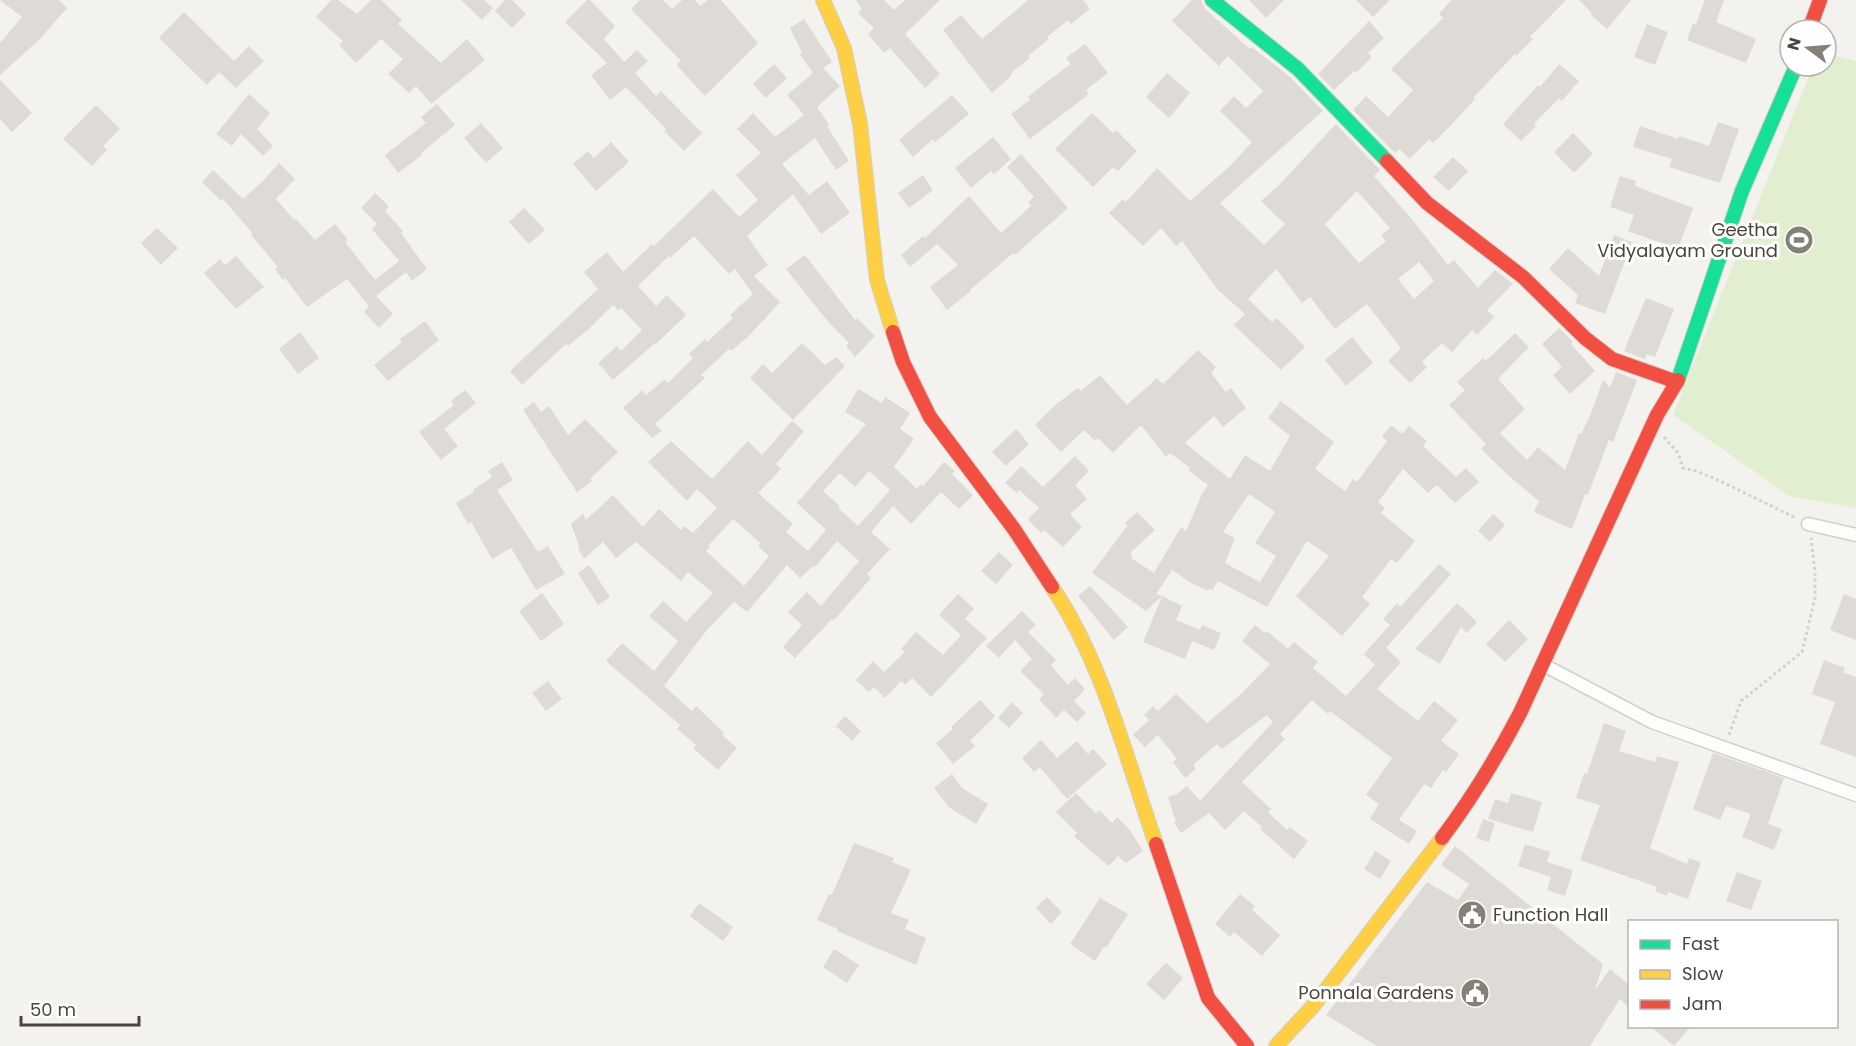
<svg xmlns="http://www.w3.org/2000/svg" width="1856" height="1046" viewBox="0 0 1856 1046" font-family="Poppins,sans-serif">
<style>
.green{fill:#e1eecf}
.building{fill:#dedbd6;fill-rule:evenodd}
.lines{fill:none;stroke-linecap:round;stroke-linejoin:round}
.street-casing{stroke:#d2d0cb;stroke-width:15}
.fast-casing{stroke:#d3cfc5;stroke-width:16}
.slow-casing{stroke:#d3cfc5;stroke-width:16}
.jam-casing{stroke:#d3cfc5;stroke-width:16}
.path{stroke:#d3d2cc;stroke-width:3;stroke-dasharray:3 3;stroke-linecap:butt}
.street{stroke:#fdfdfc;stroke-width:12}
.fast{stroke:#16e098;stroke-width:14}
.slow{stroke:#ffcf43;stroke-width:14}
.jam{stroke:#f24e42;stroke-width:14}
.labels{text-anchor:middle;stroke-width:6;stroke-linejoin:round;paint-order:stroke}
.poi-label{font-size:18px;fill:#4b4439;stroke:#fff;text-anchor:end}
</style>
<rect width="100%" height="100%" fill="#f4f2ee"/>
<path class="green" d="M1826 53 1856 61V508L1791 497 1673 415 1813 66H1826Z"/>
<g class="building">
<path d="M0 0H59L67 8 40 39 0 75V43L22 17Z"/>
<path d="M331 0H338L357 14 371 0H381L402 20 398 24 441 63 467 39 485 60 431 104 416 86 409 93 388 74 403 59 381 39 356 63 339 45 343 41 316 17Z"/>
<path d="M461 0H484L493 8 482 20Z"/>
<path d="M505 0H512L526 14 512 28 495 11Z"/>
<path d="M587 0H590L615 26 604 39 624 62 637 50 648 61 635 73 656 96 661 91 702 133 684 151 664 131 666 129 626 87 610 100 591 75 607 63 565 22Z"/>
<path d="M640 0H663L672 9 682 0H695L700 6 708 0H721L758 43 705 96 679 68 677 64 681 61 631 9Z"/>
<path d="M856 0H884L894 10 905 0H940L905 34 940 74 925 88 890 48 884 53 868 34 874 28 858 13 862 9Z"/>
<path d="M1028 0H1083L1090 9 1071 24 1068 20 1047 37 1049 39 1028 56 1030 58 1013 71 1010 77 992 93 943 30 961 15 982 39Z"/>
<path d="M1192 0H1201L1205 9 1250 49 1252 47 1290 77 1323 111 1220 203 1264 245 1285 224 1261 201 1279 185 1336 124 1380 170 1374 176 1411 218 1448 265 1454 260 1478 288 1495 270 1513 284 1487 310 1494 317 1477 335 1472 330 1452 352 1442 343 1422 362 1427 367 1410 383 1388 361 1401 348 1367 304 1335 329 1310 297 1302 303 1276 269 1248 299 1272 322 1277 318 1305 347 1281 370 1234 325 1245 314 1218 290 1182 241 1176 246 1161 228 1143 246 1109 213 1123 199 1126 202 1157 168 1190 201 1231 165 1252 142 1220 111 1234 96 1246 108 1263 91 1228 56 1219 66 1172 21ZM1357 191 1390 228 1381 235 1386 241 1359 263 1325 224ZM1419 262 1434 281 1414 299 1398 279Z"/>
<path d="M1249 0H1284L1266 18Z"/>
<path d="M1356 0H1390L1373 17Z"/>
<path d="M1451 0H1566L1530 37 1533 39 1516 56 1515 54 1473 98 1475 99 1452 124 1433 143 1429 139 1410 159 1399 149 1395 153 1353 110 1366 96 1388 117 1413 90 1391 69 1443 18 1439 14Z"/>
<path d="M1579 0H1631L1607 29 1591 15 1592 13Z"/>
<path d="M1705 0H1724L1716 22 1756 39 1746 63 1687 40 1693 23 1696 24Z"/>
<path d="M184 12 234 61 249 46 264 61 236 88 219 72 207 85 159 38Z"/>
<path d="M804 19 832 62 823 68 840 86 817 107 829 125 827 126 849 161 836 170 815 138 782 164 809 195 827 181 850 213 821 234 793 194 747 236 768 265 754 276 780 302 749 336 731 351 729 349 701 375 705 378 655 424 662 431 652 438 623 408 642 390 646 395 665 379 668 383 693 358 689 354 705 339 707 342 733 318 730 315 753 294 735 269 729 274 694 236 670 258 669 256 638 286 656 306 667 295 686 315 656 344 655 343 613 380 598 363 617 346 621 351 642 330 621 308 618 310 613 305 590 328 568 346 566 344 522 385 510 371 598 289 584 272 607 252 623 272 652 244 654 246 713 189 739 217 758 200 736 175 761 153 737 129 753 113 775 137 804 115 787 95 813 73 800 55 802 53 790 28Z"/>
<path d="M1369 21 1384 38 1368 53 1372 57 1356 73 1354 71 1334 90 1318 74Z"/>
<path d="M1647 24 1668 32 1655 65 1634 57Z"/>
<path d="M1085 44 1108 73 1086 90 1089 94 1030 139 1011 114 1030 100 1028 97 1042 85 1071 64 1066 58Z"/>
<path d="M774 64 787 78 766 98 753 84Z"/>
<path d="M1559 64 1579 81 1562 101 1559 98 1534 124 1536 126 1521 141 1503 124 1538 85 1540 87Z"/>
<path d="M1167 73 1190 93 1169 118 1146 97Z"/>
<path d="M0 80 32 113 12 132 0 119Z"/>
<path d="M249 94 270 113 257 129 273 146 263 156 241 134 232 146 216 134Z"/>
<path d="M952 95 969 114 935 142 933 139 913 157 899 140Z"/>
<path d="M437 104 455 125 421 153 422 155 398 173 385 155 426 123 421 117Z"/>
<path d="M96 105 120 129 103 146 107 150 92 166 63 139Z"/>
<path d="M1092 113 1113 133 1116 130 1137 151 1118 171 1113 167 1093 187 1055 149Z"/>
<path d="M1718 122 1739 129 1720 183 1669 167 1672 159 1633 147 1640 126 1678 139 1679 136 1709 146Z"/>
<path d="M481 123 503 148 486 163 464 138Z"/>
<path d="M1573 133 1593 154 1574 173 1554 152Z"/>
<path d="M993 137 1011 159 994 174 991 171 971 188 955 168Z"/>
<path d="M611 142 629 162 596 191 573 164 588 151 594 158Z"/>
<path d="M1021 154 1068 208 1015 255 1013 253 970 290 971 291 947 310 930 287 958 265 937 244 910 267 901 255 923 236 925 238 969 196 1001 233 1031 206 1028 202 1034 197 1007 167Z"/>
<path d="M1453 157 1468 171 1449 191 1433 177Z"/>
<path d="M279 163 295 179 276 199 294 220 296 219 315 240 335 224 348 240 345 242 375 280 399 261 372 229 377 224 361 208 375 193 389 206 385 211 403 231 401 233 427 269 412 281 406 272 376 296 393 314 379 328 364 312 369 306 347 279 307 307 285 278 283 280 275 269 278 267 251 235 253 234 223 199 221 201 202 182 213 170 243 199 263 181Z"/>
<path d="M923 175 933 190 909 208 898 193Z"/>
<path d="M1620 176 1636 181 1635 186 1693 208 1678 249 1628 231 1634 215 1610 207Z"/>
<path d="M524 208 545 230 529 244 509 222Z"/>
<path d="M157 228 178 248 161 265 141 243Z"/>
<path d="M1614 235 1632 242 1605 314 1575 303 1578 295 1549 269 1568 248 1599 276Z"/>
<path d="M805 255 855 320 857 318 875 336 855 357 846 346 849 343 829 323 786 269Z"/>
<path d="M236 256 264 287 236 309 204 273 220 259 225 265Z"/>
<path d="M1646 298 1674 309 1655 357 1647 354 1645 359 1624 351Z"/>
<path d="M425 321 439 340 388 381 374 365 402 342 400 339Z"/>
<path d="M1559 328 1573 342 1571 344 1595 371 1570 394 1553 375 1562 367 1542 344Z"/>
<path d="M300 332 319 358 298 374 279 349Z"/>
<path d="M1515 333 1529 347 1498 379 1525 409 1500 433 1527 460 1538 447 1565 470 1579 433 1581 434 1590 416 1603 380 1610 387 1616 372 1637 380 1613 442 1609 440 1588 495 1585 494 1572 529 1534 512 1539 501 1509 476 1481 449 1486 444 1449 405 1465 390 1457 382 1483 358 1486 361Z"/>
<path d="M1352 337 1373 363 1346 386 1325 360Z"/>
<path d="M802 343 825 365 836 357 845 366 793 420 750 378 763 364 772 373Z"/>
<path d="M1198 350 1216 367 1211 373 1226 392 1231 388 1246 408 1223 427 1214 416 1185 443 1230 479 1245 455 1270 471 1290 436 1268 418 1281 401 1334 442 1315 469 1345 491 1353 479 1357 482 1387 441 1382 437 1391 425 1402 434 1409 426 1427 441 1423 446 1456 477 1466 468 1479 482 1455 503 1437 485 1428 493 1403 469 1378 502 1385 508 1381 513 1415 541 1397 563 1391 559 1362 597 1370 604 1342 636 1296 596 1329 556 1307 541 1267 607 1218 581 1212 590 1209 588 1208 591 1191 583 1172 570 1156 594 1162 596 1146 611 1092 573 1127 526 1125 523 1137 512 1155 530 1130 553 1133 556 1131 558 1154 573 1181 527 1186 531 1202 494 1208 485 1206 484 1207 481 1205 483 1188 470 1190 468 1170 453 1166 457 1141 425 1113 453 1098 438 1095 441 1084 430 1061 452 1035 425 1055 405 1078 388 1081 391 1100 375 1127 405 1157 378 1163 384ZM1249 494 1275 512 1255 543 1276 556 1260 582 1225 563 1235 538 1223 532Z"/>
<path d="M858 389 882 403 885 397 910 413 900 429 914 439 894 467 917 489 921 484 923 486 944 462 955 471 952 474 973 495 959 509 941 492 911 524 893 506 871 532 890 549 867 574 871 578 834 620 832 619 795 658 783 647 802 625 788 612 807 592 821 606 859 561 837 541 815 567 813 566 800 578 787 565 747 612 734 602 707 630 664 686 692 711 696 706 724 733 722 735 737 748 718 770 693 748 696 745 677 729 680 725 606 661 622 643 654 671 678 641 649 616 663 601 686 622 713 593 688 572 681 581 636 542 616 558 603 542 584 559 578 548 579 546 571 524 583 514 586 520 613 495 643 527 659 509 681 530 684 526 693 533 717 508 697 489 687 501 648 462 671 441 712 479 748 441 762 455 792 421 804 431 776 464 781 469 758 493 793 524 786 532 808 551 826 530 797 503 866 424 845 412ZM869 471 890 490 858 526 838 508 840 506 823 491 840 473 855 487ZM733 519 760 543 758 546 769 556 744 586 706 551 710 547 708 546Z"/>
<path d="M465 390 476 403 444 429 458 446 441 460 419 432 454 405 451 401Z"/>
<path d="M534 402 541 412 549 406 568 435 585 419 618 452 590 479 592 481 577 492 523 410Z"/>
<path d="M1016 429 1029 444 1006 466 992 452Z"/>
<path d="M1075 456 1089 471 1075 485 1087 499 1070 514 1082 527 1063 547 1044 530 1041 533 1028 519 1039 508 1019 490 1017 493 1005 483 1021 466 1043 487Z"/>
<path d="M502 462 513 480 497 490 538 552 548 546 565 574 536 590 511 548 492 559 471 522 468 524 456 503 474 492 473 490 492 477 488 471Z"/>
<path d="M1493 514 1505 525 1490 542 1478 531Z"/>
<path d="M999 552 1013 565 996 584 981 571Z"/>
<path d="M1439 564 1451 574 1386 648 1401 662 1377 689 1418 721 1434 701 1458 720 1441 741 1459 754 1446 772 1443 770 1431 788 1424 784 1399 820 1417 831 1409 844 1370 819 1379 804 1366 795 1392 758 1330 711 1328 714 1312 700 1280 734 1285 739 1242 782 1271 809 1268 812 1287 830 1290 827 1308 841 1294 859 1260 829 1262 827 1244 811 1225 830 1209 813 1181 833 1174 823 1176 822 1168 797 1177 794 1187 786 1200 801 1273 722 1267 715 1222 749 1217 744 1193 765 1196 769 1185 778 1173 762 1177 759 1158 735 1145 747 1133 735 1149 720 1144 715 1153 706 1158 711 1176 694 1207 723 1240 695 1270 664 1242 641 1255 625 1265 633 1267 631 1288 649 1294 642 1318 662 1313 668 1346 696 1375 665 1364 654 1390 625 1383 619 1397 603 1400 607Z"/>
<path d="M589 565 610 597 598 605 578 573Z"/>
<path d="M1090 586 1128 627 1114 640 1078 596Z"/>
<path d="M542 593 564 624 541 641 519 611Z"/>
<path d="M958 594 974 609 965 619 987 638 931 697 912 678 905 685 901 681 885 698 874 687 869 692 856 680 873 661 884 672 905 652 901 649 916 632 943 655 961 635 939 615Z"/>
<path d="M1844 594 1856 599V640L1830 630Z"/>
<path d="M1162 596 1182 606 1176 620 1200 630 1202 625 1221 633 1214 650 1192 641 1185 659 1143 642Z"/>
<path d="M1457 603 1477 622 1467 633 1461 627 1440 664 1415 649Z"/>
<path d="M1022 611 1036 625 1028 632 1056 660 1051 665 1068 685 1075 678 1085 689 1074 701 1086 713 1077 722 1064 710 1056 718 1039 699 1044 694 1020 671 1032 659 1015 640 999 658 986 646Z"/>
<path d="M1509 620 1528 639 1505 662 1486 644Z"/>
<path d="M1824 660 1845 668 1843 672 1856 677V757L1820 744 1835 702 1812 694Z"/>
<path d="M548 681 562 699 546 711 532 693Z"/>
<path d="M980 700 995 716 970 741 975 746 953 764 936 743 953 729 951 727Z"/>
<path d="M1012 702 1023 713 1009 728 998 718Z"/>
<path d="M845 716 861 731 852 741 836 726Z"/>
<path d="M1604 723 1626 731 1619 751 1655 762 1657 756 1679 762 1650 848 1687 864 1689 858 1701 862 1688 899 1668 892 1667 896 1655 891 1657 887 1580 860 1600 805 1576 798 1584 773 1587 774Z"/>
<path d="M1041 740 1057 758 1077 741 1088 754 1093 749 1107 764 1067 799 1040 767 1034 772 1022 758Z"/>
<path d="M1713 753 1784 778 1768 824 1782 829 1774 850 1742 837 1751 814 1726 806 1720 820 1693 809Z"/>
<path d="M952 774 962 788 988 804 976 824 950 808 934 788Z"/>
<path d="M1076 793 1096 814 1099 810 1112 823 1117 817 1129 829 1143 851 1126 863 1118 856 1109 866 1085 846 1074 836 1077 833 1056 812Z"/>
<path d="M1511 793 1542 802 1533 832 1488 819 1495 799 1508 803Z"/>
<path d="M1483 819 1495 823 1489 842 1476 838Z"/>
<path d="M854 843 894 858 892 862 911 870 891 913 909 920 905 929 926 938 916 965 837 931 838 929 817 920 829 894 832 895Z"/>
<path d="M1525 844 1550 852 1547 862 1573 870 1565 896 1547 890 1551 877 1518 866Z"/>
<path d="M1455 846 1603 964 1595 990 1610 969 1629 985V1008L1620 999 1590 1046H1377L1326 1015 1427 882 1458 900 1469 884 1441 865Z"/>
<path d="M1375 851 1391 861 1380 879 1364 869Z"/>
<path d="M1737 872 1762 881 1751 910 1726 901Z"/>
<path d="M1240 894 1255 906 1252 910 1280 935 1262 956 1234 932 1230 937 1215 924Z"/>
<path d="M1047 897 1062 912 1051 924 1036 908Z"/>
<path d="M1100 898 1128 914 1106 948 1104 947 1095 961 1070 944Z"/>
<path d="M699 903 733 927 723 941 690 916Z"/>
<path d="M834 949 859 965 847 983 823 967Z"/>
<path d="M1166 963 1183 978 1164 1000 1146 984Z"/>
<path d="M1650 1026H1691L1674 1046Z"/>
</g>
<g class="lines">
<g class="street-casing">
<g id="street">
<path d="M1808 524 1856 535"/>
<path d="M1542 664 1652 722 1856 795"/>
</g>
</g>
<g class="fast-casing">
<g id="fast">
<path d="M1212 0 1298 69 1387 161"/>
<path d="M1678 380 1742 191 1796 66"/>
</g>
</g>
<g class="slow-casing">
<g id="slow">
<path d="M823 0 844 48 860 124 877 280 893 332"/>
<path d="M1052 587C1103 663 1126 758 1156 844"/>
<path d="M1276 1046 1314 1005 1442 838"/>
</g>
</g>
<g class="jam-casing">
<g id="jam">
<path d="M1809 30 1820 0"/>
<path d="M1387 161 1427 203 1523 277 1585 338 1612 359 1677 382"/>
<path d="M893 332 903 362 930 417 1014 529 1052 587"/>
<path d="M1442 838C1472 798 1497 757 1520 713L1657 415 1678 380"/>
<path d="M1156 844 1208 998 1247 1046"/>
</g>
</g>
<g class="path">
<path d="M1664 437 1678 453 1683 468 1696 471 1718 480 1796 518"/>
<path d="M1729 735 1741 701 1802 652 1815 598V573L1811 538"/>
</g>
<use href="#street" class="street"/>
<use href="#fast" class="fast"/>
<use href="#slow" class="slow"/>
<use href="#jam" class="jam"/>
</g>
<defs>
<g id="stadium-disc" transform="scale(1.5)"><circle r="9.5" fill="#868178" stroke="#fff"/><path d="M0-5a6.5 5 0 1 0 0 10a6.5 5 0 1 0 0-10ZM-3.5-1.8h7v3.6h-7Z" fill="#fff"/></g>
<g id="civic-disc" transform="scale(1.5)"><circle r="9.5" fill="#868178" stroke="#fff"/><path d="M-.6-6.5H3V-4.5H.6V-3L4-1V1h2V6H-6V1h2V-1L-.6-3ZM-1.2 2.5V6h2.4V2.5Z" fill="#fff"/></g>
</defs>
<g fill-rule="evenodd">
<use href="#stadium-disc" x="1799" y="240"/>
<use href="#civic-disc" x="1472" y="915"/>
<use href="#civic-disc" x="1475" y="993"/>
</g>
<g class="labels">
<g class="poi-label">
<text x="1778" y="236">Geetha<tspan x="1778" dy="21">Vidyalayam Ground</tspan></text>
<text x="1493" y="921" text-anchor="start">Function Hall</text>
<text x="1454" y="999">Ponnala Gardens</text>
</g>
</g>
<rect x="1628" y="920" width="210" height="108" fill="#ffffff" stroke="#b7b4b0" stroke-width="1.5"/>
<rect x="1640" y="940" width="30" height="9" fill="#16e098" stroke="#b7b4b0" stroke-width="1.5"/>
<text x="1682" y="950" font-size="18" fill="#4b4439">Fast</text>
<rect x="1640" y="970" width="30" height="9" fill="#ffcf43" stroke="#b7b4b0" stroke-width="1.5"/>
<text x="1682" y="980" font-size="18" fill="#4b4439">Slow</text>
<rect x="1640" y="1000" width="30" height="9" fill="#f24e42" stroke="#b7b4b0" stroke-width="1.5"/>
<text x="1682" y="1010" font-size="18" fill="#4b4439">Jam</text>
<g transform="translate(1808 48) rotate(286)"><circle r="28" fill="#ffffff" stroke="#b7b4b0" stroke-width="1.5"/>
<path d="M0-4.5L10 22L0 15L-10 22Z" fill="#868178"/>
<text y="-9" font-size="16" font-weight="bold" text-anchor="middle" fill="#4b4439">N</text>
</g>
<path d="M21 1016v9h118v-9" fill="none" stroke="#4b4439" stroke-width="3"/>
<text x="30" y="1016" font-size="18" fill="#4b4439" stroke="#ffffff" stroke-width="4.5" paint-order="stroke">50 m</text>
</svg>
